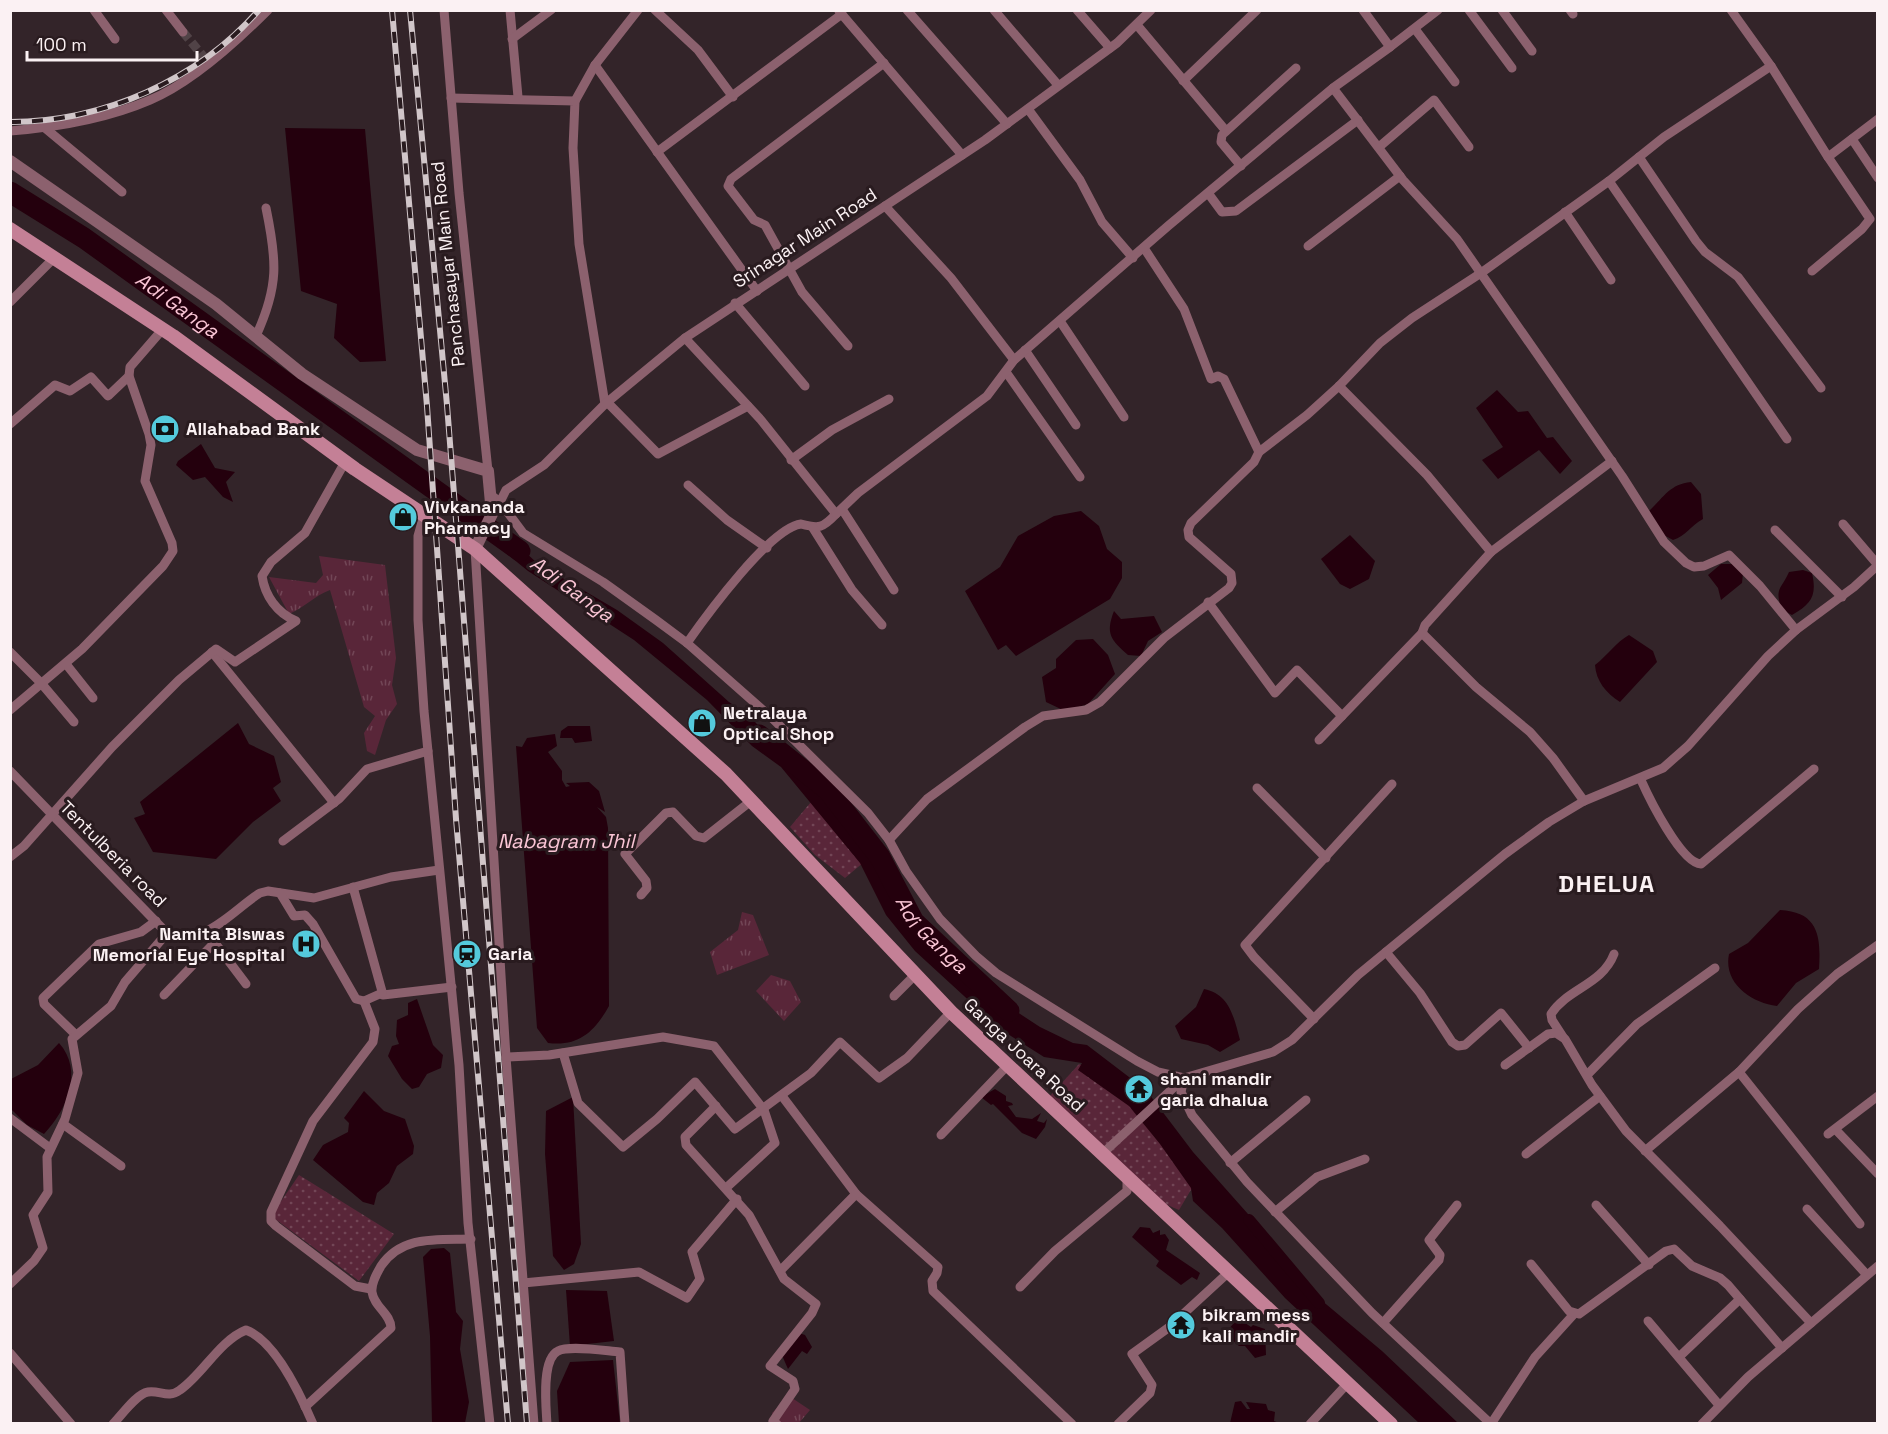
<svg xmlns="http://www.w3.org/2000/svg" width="1888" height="1434" viewBox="0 0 1888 1434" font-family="'Space Grotesk',sans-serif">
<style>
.grass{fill:url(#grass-tufts)}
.park{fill:url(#park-dots)}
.water{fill:#24000d}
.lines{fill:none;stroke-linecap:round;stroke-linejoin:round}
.canal{stroke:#24000d;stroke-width:12}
.river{stroke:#24000d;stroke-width:21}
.minor-tunnel{stroke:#514347;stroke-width:9;stroke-dasharray:9 4.5;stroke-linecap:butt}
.minor{stroke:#8c616e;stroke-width:9}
.tertiary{stroke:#8c616e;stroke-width:12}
.secondary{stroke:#c48096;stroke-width:14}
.rail-casing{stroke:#d1c6c9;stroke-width:6}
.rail{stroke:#291b1f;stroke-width:4;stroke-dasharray:11;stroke-linecap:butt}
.labels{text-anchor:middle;stroke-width:6;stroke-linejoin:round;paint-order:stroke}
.street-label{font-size:18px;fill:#fbf1f3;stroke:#291b1f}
.poi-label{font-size:18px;font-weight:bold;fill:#fbf1f3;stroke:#291b1f;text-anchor:start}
.water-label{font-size:20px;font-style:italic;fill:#fac5d5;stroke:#291b1f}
.district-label{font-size:24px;font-weight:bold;letter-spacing:1.5px;fill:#fbf1f3;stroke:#291b1f}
</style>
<defs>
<pattern id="grass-tufts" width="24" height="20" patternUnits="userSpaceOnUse" patternTransform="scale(1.5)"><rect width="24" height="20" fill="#592639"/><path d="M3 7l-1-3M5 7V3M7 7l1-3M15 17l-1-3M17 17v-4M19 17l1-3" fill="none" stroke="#724656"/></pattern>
<pattern id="park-dots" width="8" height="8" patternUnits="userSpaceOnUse" patternTransform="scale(1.5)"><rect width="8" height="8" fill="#592639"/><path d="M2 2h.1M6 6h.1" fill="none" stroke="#724656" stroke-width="1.8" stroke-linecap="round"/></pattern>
</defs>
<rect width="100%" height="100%" fill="#332429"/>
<g class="grass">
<path d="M319 556 385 565 396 658 392 685 397 704 386 720 375 755 367 751 364 733 375 716 364 707 330 590C314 596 305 607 289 614L269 577 316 583 323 575Z"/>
<path d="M742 912 753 915 769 955 717 975 710 952 738 930Z"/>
<path d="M771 975 790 981 801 1002 784 1021 756 991Z"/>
<path d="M789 1396 810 1410 799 1423C787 1423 776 1426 772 1413Z"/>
</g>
<g class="park">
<path d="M811 802 864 862 845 878 815 855 790 827Z"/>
<path d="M1079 1064 1120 1086 1195 1183 1179 1210 1163 1203 1050 1096Z"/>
<path d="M299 1175 394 1234 359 1281 271 1216Z"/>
</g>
<g class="water">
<path d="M285 128 365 129 386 361 360 362 334 338 337 304 301 291Z"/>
<path d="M1497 390 1518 412 1528 411 1547 438 1553 437 1572 461 1560 474 1539 450 1498 479 1482 460 1503 447 1476 408Z"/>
<path d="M201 444 215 468 235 472 226 482 233 502 223 497 205 477 193 480 176 465 178 461Z"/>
<path d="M1691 482 1701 494 1703 519C1690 526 1686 536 1673 540L1660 533 1649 511C1664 497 1670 484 1691 482Z"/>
<path d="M1081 511 1099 526 1107 549 1122 562V578L1110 599 1016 656 1006 645 998 650 965 591 1000 567 1018 536 1054 516Z"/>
<path d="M497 526 537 563 617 610 663 643 729 702 750 716 789 762 836 803 881 865 920 927 950 961 985 991 1040 1027 1073 1043 1087 1045 1146 1090 1193 1152 1248 1214 1270 1249 1302 1284 1382 1351 1458 1423H1419L1285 1298 1222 1228 1193 1201 1191 1188 1160 1144 1129 1106 1078 1070 1082 1063 1044 1057 1000 1029 915 951 886 915 860 863 781 767 752 746 707 700 634 640 528 571 497 546Z"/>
<path d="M1350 535 1375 561 1369 579 1350 589 1340 584 1321 559Z"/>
<path d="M1721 564H1732L1743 573 1742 583 1721 600 1718 588 1708 575Z"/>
<path d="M1803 570 1812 573C1817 595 1812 604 1792 615L1782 610C1774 588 1781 590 1789 572Z"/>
<path d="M1114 611 1121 619 1154 616 1162 632 1148 641 1141 656 1128 655C1111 640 1105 634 1114 611Z"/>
<path d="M1629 635 1653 651 1657 662 1620 702C1606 693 1596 681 1595 665 1608 655 1616 642 1629 635Z"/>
<path d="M1093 639 1108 655 1115 674 1088 704 1065 711 1046 702 1042 677 1056 668V659L1076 640Z"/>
<path d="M238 723 249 744 274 756 281 782 273 788 281 801 253 822 216 859 153 852 134 818 145 814 140 802Z"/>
<path d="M568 726H590L592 741 575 743 572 738H560L561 731Z"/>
<path d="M555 734 557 746 548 752 562 771V780L566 787 570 786 566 783 589 782 599 791 605 812 597 807 606 817 608 828 609 1006C595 1031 579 1047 548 1043L537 1028 516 746 522 747 527 738Z"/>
<path d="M1780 910C1819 912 1821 937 1819 969L1796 983 1777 1006C1751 1003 1723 983 1729 954L1748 943Z"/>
<path d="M1204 989C1230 994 1234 1018 1240 1040L1220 1052 1208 1045 1181 1039 1175 1026 1196 1007Z"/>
<path d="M417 999 433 1045 443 1055 441 1068 427 1074 419 1087 412 1089 402 1079 388 1056 392 1046 399 1044 396 1036 397 1020 408 1015V1003Z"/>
<path d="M59 1043C84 1071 67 1110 44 1134L27 1125 11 1109V1079L38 1065Z"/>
<path d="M995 1089 1006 1096V1101L1012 1103 1013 1105 1008 1106 1016 1117 1032 1119 1041 1113 1037 1121 1044 1123 1047 1119 1045 1127 1036 1139 1022 1133 993 1104 991 1105 981 1097Z"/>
<path d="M364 1091 384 1111 405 1119 414 1146 413 1154 397 1166 389 1183 377 1193 374 1205 363 1202 313 1160 323 1145 348 1132 349 1123 344 1118Z"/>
<path d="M573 1097 581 1244 574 1264 564 1270 553 1256 545 1154 546 1111Z"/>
<path d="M1140 1227 1150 1228 1153 1233 1160 1230V1235L1165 1234 1169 1240 1166 1250 1200 1273 1197 1280 1192 1277 1181 1285 1156 1266 1159 1261 1132 1237Z"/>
<path d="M444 1248 450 1253 456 1312 463 1321 460 1349 469 1402 465 1423H432L430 1336 423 1257 431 1249Z"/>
<path d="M566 1290 607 1291 614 1341 570 1346Z"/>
<path d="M1238 1318 1251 1327 1253 1325 1265 1329 1266 1355 1255 1358 1245 1346H1239L1228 1336 1232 1334 1228 1330Z"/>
<path d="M799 1333 805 1335 812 1347 807 1354 802 1351 788 1369 781 1353Z"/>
<path d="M613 1360 620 1423H559L557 1391 570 1362Z"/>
<path d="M1241 1401 1247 1409H1250L1246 1402 1266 1404 1268 1410 1275 1412 1274 1421 1279 1423H1230L1235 1402Z"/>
</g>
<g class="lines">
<path class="canal" d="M1249 1220 1319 1303"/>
<g class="river">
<path id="s1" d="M10 192 84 238 520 551"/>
<path id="s2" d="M759 735 828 790 880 857 914 922 1009 1011"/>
</g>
<path class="minor-tunnel" d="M183 32 208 62"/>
<g class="minor">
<path d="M94 10 115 39"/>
<path d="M166 10 183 32"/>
<path d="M444 10 459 193 488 471"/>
<path d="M510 10 518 97"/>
<path d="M655 10 698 50 733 97"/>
<path d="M907 10 1007 124"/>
<path d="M994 10 1058 85"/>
<path d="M1077 10 1110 48"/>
<path d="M1469 10 1512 68"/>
<path d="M1502 10 1532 51"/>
<path d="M1570 10 1573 14"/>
<path d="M1731 10 1771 66 1828 157 1878 119"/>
<path d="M839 11 962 155"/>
<path d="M1137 25 1226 131"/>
<path d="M1415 29 1455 82"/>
<path d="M512 39 551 10"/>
<path d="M1390 47 1438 10"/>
<path d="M595 65 757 291"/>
<path d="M1183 81 1257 10"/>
<path d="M1333 88 1403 180 1457 239 1622 476 1664 542 1686 563 1694 567 1704 566 1729 555 1760 586 1796 630"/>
<path d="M451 98 575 101 573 148 579 244 605 404"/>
<path d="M575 101 595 65 638 10"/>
<path d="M1028 109 1080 180 1102 222 1133 258"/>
<path d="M45 128 122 192"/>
<path d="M10 131C58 127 106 119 150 100 191 83 237 41 268 10"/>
<path d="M1852 139 1878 178"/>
<path d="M1379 147 1434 100 1469 147"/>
<path d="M657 152 842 14"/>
<path d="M1639 157 1696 241 1705 252 1738 277 1821 388"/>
<path d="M1241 166 1221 142 1222 135 1296 68"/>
<path d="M1609 181 1787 439"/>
<path d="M1208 193 1222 212 1236 211 1358 120"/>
<path d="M885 206 951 278 1014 360"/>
<path d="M1565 212 1611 280"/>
<path d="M1308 246 1400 176"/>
<path d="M1144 248 1184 309 1211 379 1218 376 1224 379 1259 452"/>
<path d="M1812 271 1862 229 1870 219 1828 157"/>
<path d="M10 302 54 258"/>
<path d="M735 303 805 386"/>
<path d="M1060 321 1124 417"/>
<path d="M256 336C279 286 277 261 266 208"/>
<path d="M685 338 761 420 836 514C823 528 819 529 801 524 770 528 706 616 687 643"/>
<path d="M848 346 802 292 765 225 754 220 728 186 731 179 884 63"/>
<path d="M1025 350 1076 425"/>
<path d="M1006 372 1080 477"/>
<path d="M1339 386 1427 475 1491 552"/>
<path d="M607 402 658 454 748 406"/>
<path d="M10 424 55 385 70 391 91 377 108 396 129 376"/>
<path d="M791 460 832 430 889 399"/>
<path d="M688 485 727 520 767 548"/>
<path d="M491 495 500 502 523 533 603 582 656 620 687 643 772 718 868 813 889 840 906 871 940 919 976 956 996 973 1137 1061 1158 1072 1184 1078 1273 1052 1292 1040 1358 975 1505 854 1549 822 1584 801 1663 768 1688 746 1768 656 1796 630 1854 587 1878 565 1843 524"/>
<path d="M500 502 506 490 544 465 605 404 685 338 985 140 1117 43 1151 10"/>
<path d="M842 509 894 590"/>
<path d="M836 514 858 493 987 396 1014 360 1168 226 1333 88 1390 47 1363 10"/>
<path d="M424 515 418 536V620L424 711 459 1065 468 1223 490 1424"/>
<path d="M813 528 852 590 882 625"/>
<path d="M1775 530 1842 597"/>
<path d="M475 549 506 1057 534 1424"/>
<path d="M1208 602 1275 693 1297 670 1342 716"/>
<path d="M1422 633 1476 687 1530 732 1553 758 1584 801"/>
<path d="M10 652 41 683 74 722"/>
<path d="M212 652 334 803"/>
<path d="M66 664 93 698"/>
<path d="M10 710 82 649 163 566 173 551 172 543 145 481 151 445 149 434 129 376 130 367 162 330"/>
<path d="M1319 740 1422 633 1425 625 1491 552 1612 461"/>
<path d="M10 771 162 928C198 955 232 910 260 893L268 891 314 898 391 877 439 870"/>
<path d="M1641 780C1649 798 1681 863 1701 864L1814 769"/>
<path d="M1257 788 1326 858"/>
<path d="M889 840 927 799 1025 727 1043 716 1086 710 1100 702 1164 638 1229 588 1232 583 1231 574 1189 537 1188 530 1191 523 1254 462 1259 452 1307 415 1339 386 1380 343 1412 318 1481 273 1609 181 1664 137 1771 66"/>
<path d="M283 841 339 799 367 769 428 751"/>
<path d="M10 857 24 846 112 747 179 680 216 649 235 662 296 621C277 613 265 596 262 576L271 562 305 533 345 462"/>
<path d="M353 887 383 995 452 987"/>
<path d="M280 893 294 916 305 915 313 924 356 999 364 1001 382 993"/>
<path d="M641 895 647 888 646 881 625 854 666 813 673 812 696 836 704 838 751 801"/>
<path d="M212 939 246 984"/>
<path d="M1386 952 1420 993 1452 1042 1458 1046 1465 1045 1501 1013 1529 1048"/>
<path d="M164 995 215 942"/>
<path d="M894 996 916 974"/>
<path d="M364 1001 375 1029 373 1042 313 1121 271 1212V1221L276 1226 355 1286 371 1289"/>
<path d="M1314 1019 1254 957 1245 945 1392 784"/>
<path d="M76 1035 44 1004 43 998 99 944 141 932 156 921"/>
<path d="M1563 1037 1552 1020 1551 1014C1568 988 1602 985 1614 954"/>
<path d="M563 1053 578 1103 623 1147 657 1119 695 1082 735 1129 811 1073 840 1042 879 1078 907 1058 951 1012"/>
<path d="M506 1057 549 1055 663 1037 714 1046 764 1110 775 1143 726 1188"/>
<path d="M1505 1065 1548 1034 1556 1033 1565 1039 1592 1085 1626 1131 1720 1226 1811 1323"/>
<path d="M1739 1072 1860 1224"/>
<path d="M1587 1075 1637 1024 1715 968"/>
<path d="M1184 1078 1181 1092 1192 1115 1247 1182 1372 1313 1491 1424 1535 1357 1574 1314"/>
<path d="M782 1096 856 1194 938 1267 937 1273 932 1281 933 1291 1072 1424"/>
<path d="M716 1106 685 1137 686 1145 749 1215 784 1279 816 1304 812 1313 770 1366 793 1381 795 1389 773 1421 777 1424"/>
<path d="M10 1118 50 1148"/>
<path d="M63 1124 121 1166"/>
<path d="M1836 1130 1878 1174"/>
<path d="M1828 1134 1878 1096"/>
<path d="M941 1135 1008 1065"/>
<path d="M1645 1151 1739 1072 1798 1009 1837 974 1878 945"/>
<path d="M1102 1154 1184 1078"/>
<path d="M1526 1154 1600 1096"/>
<path d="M1230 1163 1306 1100"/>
<path d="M1596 1205 1649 1265"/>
<path d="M1807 1209 1867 1275"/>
<path d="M1275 1212 1317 1177 1365 1159"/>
<path d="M1531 1264 1569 1311 1579 1314 1666 1251 1674 1249 1692 1266 1720 1278 1728 1285 1782 1348"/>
<path d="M780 1271 856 1194"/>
<path d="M523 1283 639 1272 687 1298 700 1279 692 1252 737 1199"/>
<path d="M10 1284 34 1261 43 1248 33 1215 48 1192 47 1157 65 1119 78 1073 72 1039 111 1006 125 982 168 932"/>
<path d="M1020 1287 1055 1251 1127 1191V1177"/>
<path d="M1648 1321 1719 1405"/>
<path d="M1383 1323 1439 1260 1440 1255 1429 1240 1457 1205"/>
<path d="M10 1353 71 1424"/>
<path d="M1679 1357 1740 1299"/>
<path d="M305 1407 391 1328C391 1314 374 1307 372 1292 371 1283 377 1273 381 1266 402 1235 437 1240 471 1239"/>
<path d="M113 1424C122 1415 136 1394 148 1392 160 1390 168 1399 180 1390 203 1374 219 1341 246 1330 276 1341 301 1396 313 1424"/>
<path d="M547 1424C546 1407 541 1359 558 1351 570 1345 606 1351 620 1352L625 1424"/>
<path d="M1118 1424 1150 1393 1152 1385 1132 1354 1168 1328 1229 1272"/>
<path d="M1310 1424 1348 1383"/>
<path d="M1702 1424 1748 1377 1878 1266"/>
</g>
<path class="tertiary" d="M10 161 216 304 302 374 417 450 488 471 492 514 475 549"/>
<path class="secondary" d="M10 229 173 336 355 469 475 549 726 774 951 1012 1391 1424"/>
<g class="rail-casing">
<g id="rail">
<path d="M392 10 427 406 456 819 508 1424"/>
<path d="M410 10 447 405 527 1424"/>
<path d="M10 122C103 122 198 80 259 10"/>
</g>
</g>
<use href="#rail" class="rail"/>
</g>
<defs>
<g id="bank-disc" transform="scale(1.5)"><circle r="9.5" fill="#54cadc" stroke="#291b1f"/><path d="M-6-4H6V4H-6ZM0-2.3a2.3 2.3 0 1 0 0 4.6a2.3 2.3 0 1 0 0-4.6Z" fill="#111"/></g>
<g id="shop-disc" transform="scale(1.5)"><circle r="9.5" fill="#54cadc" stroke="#291b1f"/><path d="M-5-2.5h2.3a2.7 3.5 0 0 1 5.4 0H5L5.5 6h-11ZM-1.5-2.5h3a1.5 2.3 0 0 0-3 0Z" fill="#111"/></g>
<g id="hospital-disc" transform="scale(1.5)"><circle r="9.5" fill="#54cadc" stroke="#291b1f"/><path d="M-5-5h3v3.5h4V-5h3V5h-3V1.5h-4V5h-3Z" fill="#111"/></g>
<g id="station-disc" transform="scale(1.5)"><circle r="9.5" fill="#54cadc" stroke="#291b1f"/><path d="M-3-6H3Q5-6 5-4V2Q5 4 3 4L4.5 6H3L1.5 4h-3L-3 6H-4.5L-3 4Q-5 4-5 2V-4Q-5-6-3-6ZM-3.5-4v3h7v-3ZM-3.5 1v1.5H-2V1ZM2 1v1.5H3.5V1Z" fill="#111"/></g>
<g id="temple-disc" transform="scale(1.5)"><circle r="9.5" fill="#54cadc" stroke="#291b1f"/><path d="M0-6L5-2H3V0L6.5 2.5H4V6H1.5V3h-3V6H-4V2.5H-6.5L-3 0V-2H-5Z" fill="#111"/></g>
</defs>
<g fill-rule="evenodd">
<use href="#bank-disc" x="165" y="429"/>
<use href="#shop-disc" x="403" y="517"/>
<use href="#shop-disc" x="702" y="723"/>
<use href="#hospital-disc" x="306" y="944"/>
<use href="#station-disc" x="467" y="954"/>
<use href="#temple-disc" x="1139" y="1089"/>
<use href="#temple-disc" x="1181" y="1325"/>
</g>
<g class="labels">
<g class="street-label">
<text transform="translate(805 238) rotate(-33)" y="6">Srinagar Main Road</text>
<text transform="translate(448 264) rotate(-96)" y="6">Panchasayar Main Road</text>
<text transform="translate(113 854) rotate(45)" y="6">Tentulberia road</text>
<text transform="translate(1024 1055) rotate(43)" y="6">Ganga Joara Road</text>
</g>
<g class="poi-label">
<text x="186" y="435">Allahabad Bank</text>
<text x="424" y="513">Vivkananda<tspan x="424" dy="21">Pharmacy</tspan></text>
<text x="723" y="719">Netralaya<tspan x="723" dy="21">Optical Shop</tspan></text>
<text x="285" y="940" text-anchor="end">Namita Biswas<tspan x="285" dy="21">Memorial Eye Hospital</tspan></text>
<text x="488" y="960">Garia</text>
<text x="1160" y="1085">shani mandir<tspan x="1160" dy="21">garia dhalua</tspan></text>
<text x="1202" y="1321">bikram mess<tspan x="1202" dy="21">kali mandir</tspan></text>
</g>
<g class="water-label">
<text dy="7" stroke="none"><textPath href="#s1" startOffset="202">Adi Ganga</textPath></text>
<text transform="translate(572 589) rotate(36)" y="7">Adi Ganga</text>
<text x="566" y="848">Nabagram Jhil</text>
<text dy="7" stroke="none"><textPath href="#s2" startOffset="267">Adi Ganga</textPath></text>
</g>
<g class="district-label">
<text x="1607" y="892">DHELUA</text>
</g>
</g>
<rect width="1888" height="1434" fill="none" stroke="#fbf1f3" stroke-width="24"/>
<path d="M27 51v9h170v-9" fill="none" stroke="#fbf1f3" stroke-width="3"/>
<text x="36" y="51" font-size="18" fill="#fbf1f3" stroke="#291b1f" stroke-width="4.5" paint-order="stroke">100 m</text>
</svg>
